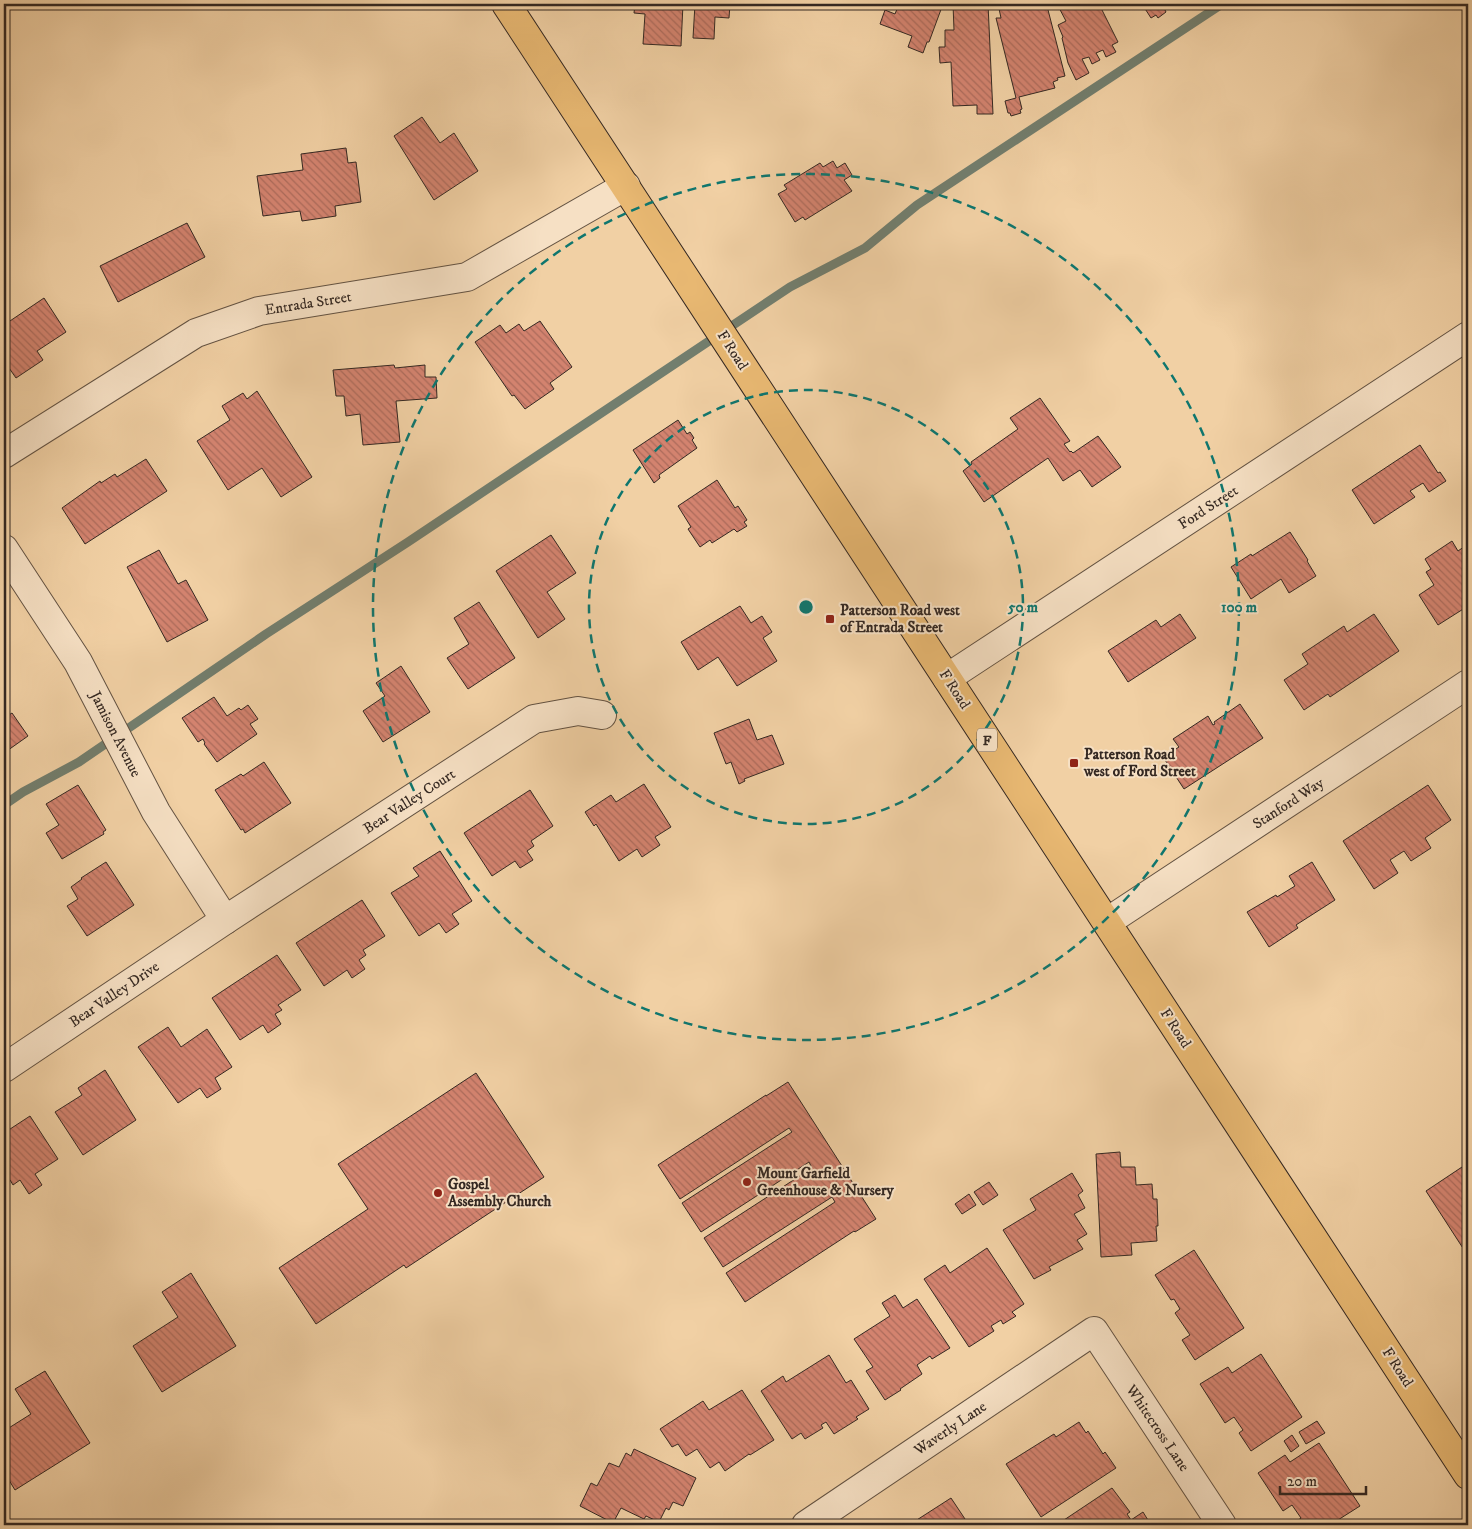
<svg xmlns="http://www.w3.org/2000/svg" width="1472" height="1529" viewBox="0 0 1472 1529" font-family="'IM FELL DW Pica',serif">
<style>
.lines{fill:none;stroke-linecap:round;stroke-linejoin:round}
.stream{stroke:#727e6e;stroke-width:9}
.building{fill:url(#building-back-hatch);stroke:#342822}
.street-casing{stroke:#635242;stroke-width:30}
.primary-casing{stroke:#342822;stroke-width:30}
.street{stroke:#f6e0c4;stroke-width:28}
.primary{stroke:#e8b872;stroke-width:28}
.ring{fill:none;stroke:#0f766e;stroke-width:2.5;stroke-dasharray:9 6}
.poi-dot{fill:#8f2418;stroke:#f6e0c4;stroke-width:2}
.labels{text-anchor:middle;stroke-width:4;stroke-linejoin:round;paint-order:stroke}
.shield{fill:#f6e0c4;stroke:#6e5f53;stroke-width:1}
.shield-label{font-size:14px;font-weight:bold;fill:#342822}
.street-label{font-size:15px;fill:#342822;stroke:#f6e0c4}
.poi-label{font-size:15px;font-weight:bold;fill:#342822;stroke:#f6e0c4;text-anchor:start}
.centre{fill:#0f766e;stroke:#f6e0c4;stroke-width:2.5}
.ring-label{font-size:15px;text-anchor:middle;font-weight:bold;fill:#0f766e;stroke:#f6e0c4;stroke-width:4;stroke-linejoin:round;paint-order:stroke}
</style>
<defs>
<pattern id="building-back-hatch" width="6" height="6" patternUnits="userSpaceOnUse" patternTransform="scale(1.25)"><rect width="6" height="6" fill="#d3836f"/><path d="M-1 5l2 2M0 0l6 6M5-1l2 2" fill="none" stroke="#ac6b5b"/></pattern>
</defs>
<rect width="100%" height="100%" fill="#f1d0a4"/>
<filter id="stains"><feTurbulence type="fractalNoise" baseFrequency=".004" numOctaves="4"/><feColorMatrix values="0 0 0 0 .2 0 0 0 0 .09 0 0 0 0 .02 0 0 0 .5 -.17"/></filter>
<radialGradient id="worn" r=".72"><stop offset=".6" stop-color="#630" stop-opacity="0"/><stop offset="1" stop-color="#630" stop-opacity=".3"/></radialGradient>
<g class="lines">
<path class="stream" d="M4 805 23 792 79 762 266 634 408 542 790 287 865 248 917 205 1222 4"/>
</g>
<g class="building">
<path d="M635 4H683L681 46 643 44 645 14 634 13Z"/>
<path d="M695 4H730L729 18 715 17 714 39 693 38Z"/>
<path d="M899 4H943L929 42H927L923 53 908 47 912 36 880 24 885 10 895 14Z"/>
<path d="M953 4H988L993 114H977V105L953 106 951 62 940 63 939 47H945V30H954Z"/>
<path d="M998 4H1033L1034 9 1047 6 1065 76 1057 78 1058 80 1053 82 1055 88 1019 97 1022 109 1020 110 1021 113 1011 116 1010 113H1008L1005 101 1016 98 996 18H1001Z"/>
<path d="M1057 4H1099L1118 42 1112 45 1116 52 1106 57 1103 50 1096 53 1100 60 1092 64 1089 57 1082 59 1089 73 1076 80 1068 63 1062 38 1063 37 1058 25 1066 21Z"/>
<path d="M1142 4H1171L1164 8 1166 12 1158 18 1156 15 1151 18Z"/>
<path d="M422 117 440 143 454 133 478 171 434 200 394 136Z"/>
<path d="M346 148 348 163 356 162 361 202 335 206 336 216 302 221 300 211 263 216 257 176 303 170 301 154Z"/>
<path d="M833 161 837 168 845 163 852 175 844 180 852 191 805 220 803 217 795 222 778 194 787 189 784 185 820 163 823 167Z"/>
<path d="M187 223 205 257 118 302 100 266Z"/>
<path d="M44 298 66 332 37 351 43 360 16 378 9 368 4 372V325Z"/>
<path d="M540 321 572 367 550 383 554 389 525 409 514 395 512 396 475 342 500 325 506 333 519 324 524 331Z"/>
<path d="M394 365 395 368 425 365V377H436L437 398 396 401 400 442 363 445 360 414 346 416 344 396H336L333 370Z"/>
<path d="M257 391 312 477 281 497 262 468 228 490 197 441 230 420 222 406 243 393 247 399Z"/>
<path d="M1040 398 1070 441 1064 444 1070 452 1071 451 1073 453 1098 436 1121 467 1092 487 1080 470 1063 481 1048 458 984 502 963 471 972 464 971 462 1018 429 1010 418Z"/>
<path d="M678 420 687 434 690 432 694 438 692 440 697 448 659 475 660 478 654 483 633 450Z"/>
<path d="M1420 445 1438 473 1440 472 1446 481 1429 492 1423 483 1410 491 1415 497 1374 524 1352 490Z"/>
<path d="M146 459 167 491 85 544 62 508 100 481 101 483 115 474 117 477Z"/>
<path d="M717 480 735 508 738 506 747 520 744 522 747 526 737 532 734 529 712 543 710 540 700 547 688 529 691 527 678 506Z"/>
<path d="M1290 532 1308 560 1307 561 1316 576 1289 593 1281 579 1251 599 1231 567 1251 554 1252 556Z"/>
<path d="M551 535 576 573 547 592 565 619 538 638 496 571Z"/>
<path d="M1452 541 1458 551 1468 544V606L1438 625 1419 595 1434 585 1426 572 1431 569 1425 559Z"/>
<path d="M159 550 178 584 186 580 208 620 167 642 127 567Z"/>
<path d="M479 602 515 658 468 689 447 658 469 644 454 618Z"/>
<path d="M740 606 751 623 762 616 772 632 763 638 777 661 737 686 718 657 698 670 681 642Z"/>
<path d="M1180 614 1196 638 1128 682 1108 651 1156 620 1161 627Z"/>
<path d="M1374 614 1399 651 1330 697 1328 694 1304 710 1284 680 1308 664 1302 654 1344 626 1347 632Z"/>
<path d="M401 666 430 712 383 742 363 711 385 696 376 683Z"/>
<path d="M214 697 227 716 239 708 241 710 248 705 258 719 250 724 257 734 217 762 204 744 205 743 203 739 198 742 182 718Z"/>
<path d="M1240 704 1263 738 1184 789 1163 757 1179 747 1173 739 1208 716 1213 725 1215 724 1214 722Z"/>
<path d="M12 713 28 736 4 753V718Z"/>
<path d="M749 719 757 740 772 735 784 764 744 779 745 781 739 784 731 762 726 764 714 733Z"/>
<path d="M264 762 291 803 245 833 243 829 241 830 215 790 241 774 243 776Z"/>
<path d="M644 784 671 827 655 837 660 845 642 857 637 849 619 861 596 824 594 826 585 812 611 795 616 802Z"/>
<path d="M78 785 106 830 103 832 104 834 62 859 46 833 59 825 46 804Z"/>
<path d="M1428 785 1451 820 1425 838 1431 848 1411 861 1404 851 1390 860 1398 873 1374 889 1343 841Z"/>
<path d="M530 790 553 826 531 841 534 846 527 851 533 860 520 868 515 861 492 876 464 833Z"/>
<path d="M440 851 472 901 452 914 459 924 446 933 439 923 419 936 391 893 419 876 413 868Z"/>
<path d="M106 862 134 905 87 936 67 906 78 899 71 887 82 879 81 878Z"/>
<path d="M1312 862 1335 900 1296 925 1298 928 1269 947 1247 912 1276 895 1277 897 1295 886 1289 876Z"/>
<path d="M362 900 385 936 363 950 366 955 359 960 365 969 352 978 347 970 324 986 296 943Z"/>
<path d="M277 955 301 990 278 1005 282 1010 275 1014 281 1024 268 1033 263 1025 240 1040 212 998Z"/>
<path d="M168 1027 181 1047 207 1029 232 1067 215 1078 221 1089 207 1098 200 1088 178 1103 138 1047Z"/>
<path d="M105 1070 136 1120 83 1155 55 1112 82 1095 78 1088Z"/>
<path d="M476 1073 544 1177 406 1268 404 1265 316 1324 279 1268 368 1209 338 1164Z"/>
<path d="M788 1082 876 1219 855 1232 854 1231 745 1302 726 1273 835 1202 832 1197 723 1267 704 1238 812 1168 809 1162 701 1232 682 1203 792 1132 789 1128 680 1199 658 1165 766 1095V1096Z"/>
<path d="M30 1116 58 1159 35 1174 42 1185 29 1194 20 1180 13 1185 10 1180 4 1185V1133Z"/>
<path d="M1120 1152 1121 1167H1135L1136 1185 1152 1184 1153 1199H1157L1158 1226H1156L1157 1241 1131 1243 1132 1255 1101 1257 1096 1154Z"/>
<path d="M1462 1167 1468 1176V1256L1426 1191Z"/>
<path d="M1072 1173 1083 1191 1078 1195 1085 1208 1074 1214 1087 1234 1077 1240 1083 1249 1049 1267 1051 1270 1034 1279 1003 1230 1036 1210 1030 1199Z"/>
<path d="M989 1182 998 1195 983 1205 974 1192Z"/>
<path d="M969 1194 976 1205 962 1214 955 1204Z"/>
<path d="M987 1248 1024 1304 1012 1312 1016 1316 1003 1324 1001 1320 991 1326 994 1331 969 1347 924 1279 945 1265 950 1273Z"/>
<path d="M1194 1250 1244 1328 1195 1360 1182 1340 1190 1335 1175 1313 1180 1309 1174 1299 1171 1300 1155 1275Z"/>
<path d="M191 1273 236 1346 162 1392 133 1346 178 1317 162 1292Z"/>
<path d="M895 1295 903 1308 917 1299 950 1348 932 1359 930 1356 917 1365 922 1374 900 1389 901 1390 885 1400 866 1371 873 1367 854 1339 890 1316 882 1303Z"/>
<path d="M1261 1354 1302 1417 1251 1451 1239 1433 1243 1430 1234 1417 1225 1423 1200 1384 1228 1367 1232 1373Z"/>
<path d="M829 1355 846 1383 851 1380 869 1409 856 1417 858 1419 834 1434 826 1422 821 1425 823 1428 805 1439 801 1433 792 1439 761 1391 783 1376 786 1382Z"/>
<path d="M45 1371 90 1443 15 1490 4 1472V1431L31 1414 15 1389Z"/>
<path d="M742 1390 774 1440 750 1455 749 1454 725 1471 719 1462 710 1468 697 1449 686 1456 678 1444 672 1447 660 1429 703 1401 709 1410Z"/>
<path d="M1317 1421 1325 1433 1306 1444 1299 1432Z"/>
<path d="M1079 1422 1086 1433 1088 1431 1103 1454 1105 1452 1116 1468 1041 1517 1006 1464 1054 1434 1056 1437Z"/>
<path d="M1292 1435 1299 1446 1291 1452 1284 1441Z"/>
<path d="M1319 1443 1360 1506 1330 1525H1300L1297 1521 1301 1518 1292 1505 1283 1511 1258 1473 1285 1455 1290 1462Z"/>
<path d="M634 1449 696 1478 683 1506 673 1502 669 1510 666 1508 659 1522 646 1516 644 1519 621 1508 613 1523 580 1506 591 1483 597 1486 609 1463 619 1467 626 1453 631 1456Z"/>
<path d="M1112 1488 1130 1512 1127 1514 1131 1520 1143 1512 1151 1525H1068L1064 1520Z"/>
<path d="M951 1498 969 1525H909Z"/>
</g>
<g class="lines">
<g class="street-casing">
<g id="street">
<path d="M4 454 196 333 259 311 467 277 626 186"/>
<path d="M4 549 78 662 156 812 225 920"/>
<path d="M947 678 1468 336"/>
<path d="M1107 922 1468 684"/>
<path d="M4 1068 225 920 534 719 578 711 602 715"/>
<path d="M806 1525 1094 1331 1222 1525"/>
</g>
</g>
<g class="primary-casing">
<path id="primary" d="M506 4 1468 1475"/>
</g>
<use href="#street" class="street"/>
<use href="#primary" class="primary"/>
</g>
<g class="ring">
<circle cx="806" cy="607" r="217"/>
<circle cx="806" cy="607" r="433"/>
</g>
<g class="poi-dot">
<rect x="825" y="614" width="10" height="10" rx="2.5"/>
<rect x="1069" y="758" width="10" height="10" rx="2.5"/>
<circle cx="747" cy="1182" r="5"/>
<circle cx="438" cy="1193" r="5"/>
</g>
<g class="labels">
<rect class="shield" x="977" y="728.5" width="20" height="23" rx="4"/>
<g class="shield-label">
<text x="987" y="745">F</text>
</g>
<g class="street-label">
<text transform="translate(308 303) rotate(-9)" y="5">Entrada Street</text>
<text transform="translate(733 350) rotate(57)" y="5">F Road</text>
<text transform="translate(1208 507) rotate(-33)" y="5">Ford Street</text>
<text transform="translate(955 689) rotate(57)" y="5">F Road</text>
<text transform="translate(116 734) rotate(63)" y="5">Jamison Avenue</text>
<text transform="translate(409 801) rotate(-33)" y="5">Bear Valley Court</text>
<text transform="translate(1288 803) rotate(-33)" y="5">Stanford Way</text>
<text transform="translate(114 994) rotate(-34)" y="5">Bear Valley Drive</text>
<text transform="translate(1176 1028) rotate(57)" y="5">F Road</text>
<text transform="translate(1398 1367) rotate(57)" y="5">F Road</text>
<text transform="translate(950 1428) rotate(-34)" y="5">Waverly Lane</text>
<text transform="translate(1158 1428) rotate(56)" y="5">Whitecross Lane</text>
</g>
<g class="poi-label">
<text x="840" y="615">Patterson Road west<tspan x="840" dy="17">of Entrada Street</tspan></text>
<text x="1084" y="759">Patterson Road<tspan x="1084" dy="17">west of Ford Street</tspan></text>
<text x="757" y="1178">Mount Garfield<tspan x="757" dy="17">Greenhouse &amp; Nursery</tspan></text>
<text x="448" y="1189">Gospel<tspan x="448" dy="17">Assembly Church</tspan></text>
</g>
</g>
<circle cx="806" cy="607" r="8" class="centre"/>
<g class="ring-label">
<text x="1023" y="612">50 m</text>
<text x="1239" y="612">100 m</text>
</g>
<rect width="1472" height="1529" fill="none" stroke="#f1d0a4" stroke-width="20"/>
<rect x="5" y="5" width="1462" height="1519" fill="none" stroke="#342822" stroke-width="2.5"/>
<rect x="10" y="10" width="1452" height="1509" fill="none" stroke="#342822"/>
<path d="M1280 1486v8h86v-8" fill="none" stroke="#342822" stroke-width="2.5"/>
<text x="1287" y="1486" font-size="15" fill="#342822" stroke="#f6e0c4" stroke-width="4" paint-order="stroke">20 m</text>
<rect width="100%" height="100%" filter="url(#stains)"/>
<rect width="100%" height="100%" fill="url(#worn)"/>
</svg>
